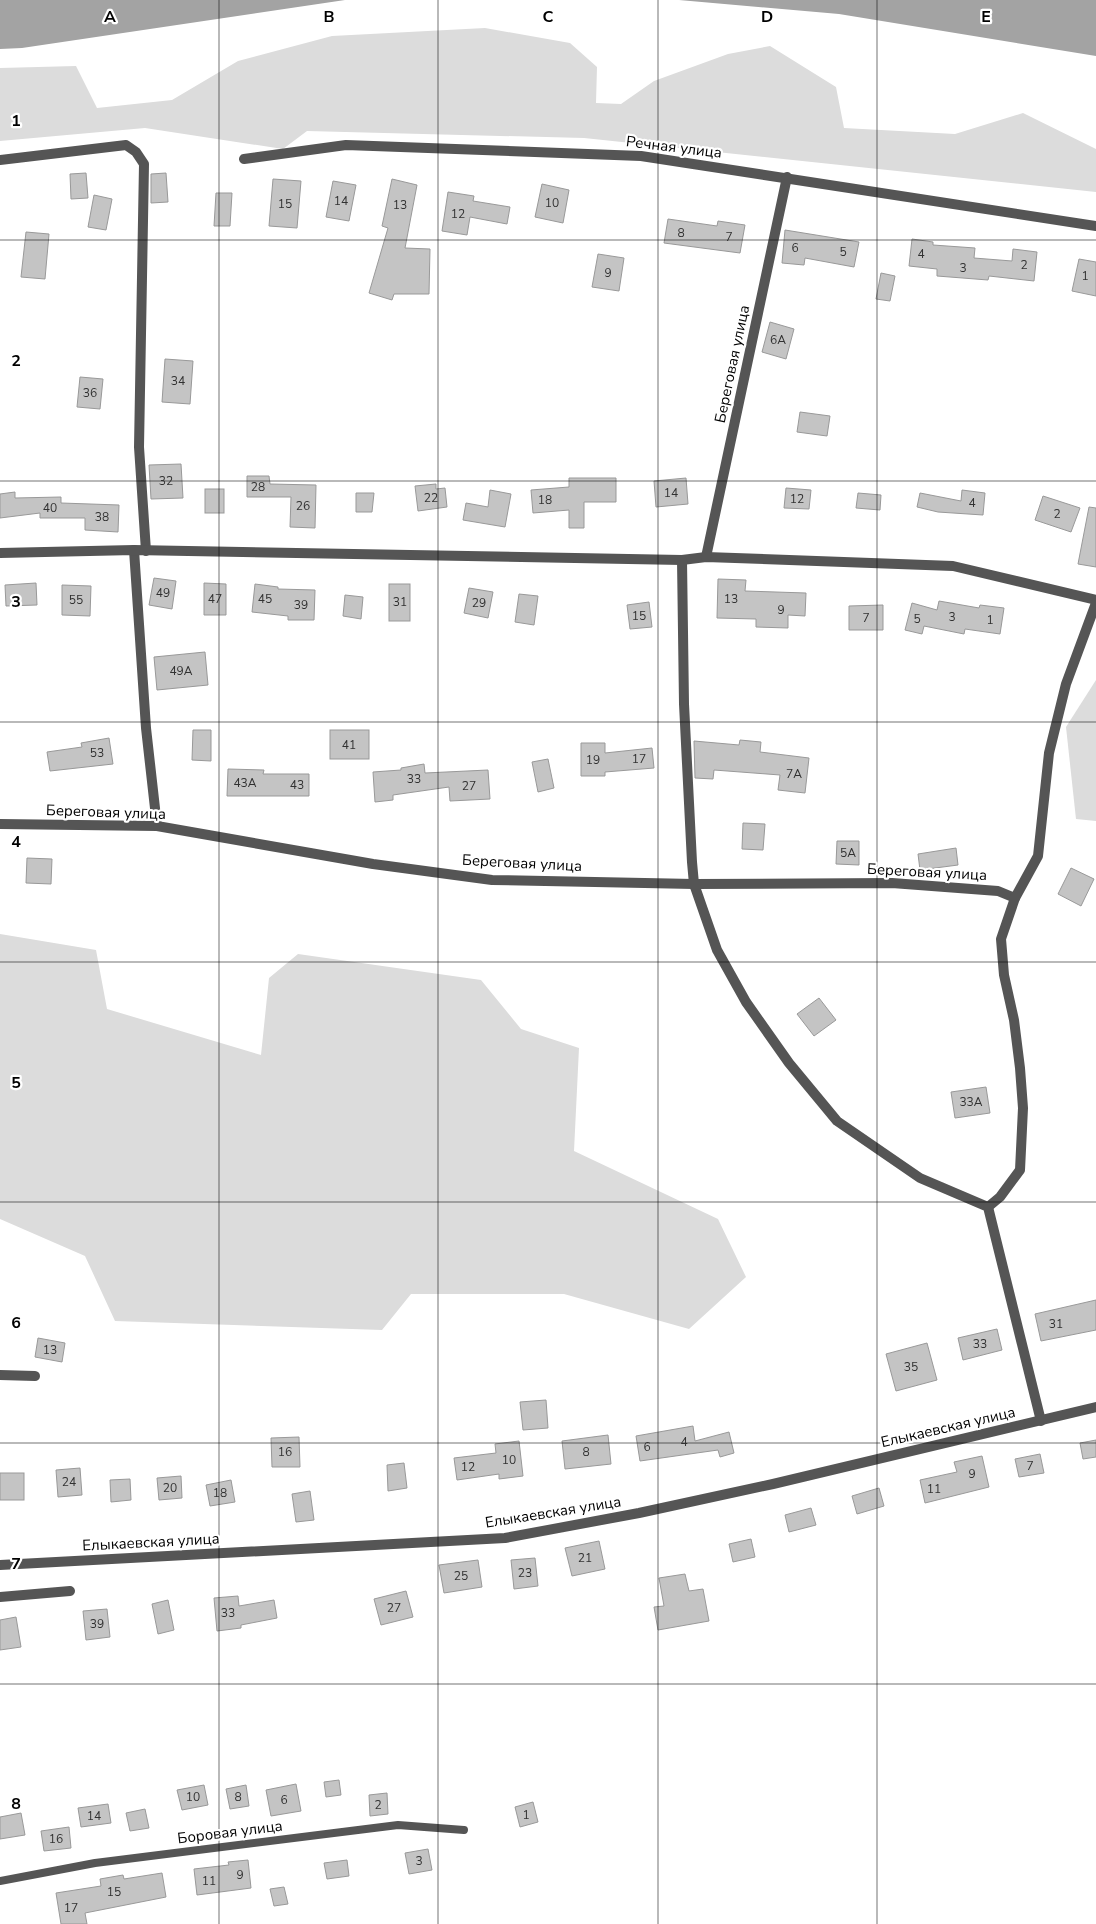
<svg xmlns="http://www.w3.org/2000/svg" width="1096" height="1924" viewBox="0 0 1096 1924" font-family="'Nunito Sans',sans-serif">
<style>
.green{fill:#dcdcdc}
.water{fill:#a3a3a3}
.building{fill:#c4c4c4;stroke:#999}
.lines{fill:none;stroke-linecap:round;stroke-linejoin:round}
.service{stroke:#555;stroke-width:8}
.minor{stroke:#555;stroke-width:10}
.tertiary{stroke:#555;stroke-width:10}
.grid{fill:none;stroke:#000;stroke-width:1;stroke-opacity:0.55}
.labels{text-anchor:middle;stroke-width:4.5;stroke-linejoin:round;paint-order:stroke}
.number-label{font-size:12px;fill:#313131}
.street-label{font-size:15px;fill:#000;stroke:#fff}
.grid-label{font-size:16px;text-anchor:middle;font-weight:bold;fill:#000;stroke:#fff;stroke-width:4.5;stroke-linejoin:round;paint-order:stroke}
</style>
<rect width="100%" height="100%" fill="#fff"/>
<g class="green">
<path d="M485 28 570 43 597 67 596 103 621 104 654 81 728 54 770 46 836 87 844 128 955 134 1023 113 1096 149V192L584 138 307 131 283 149 145 128 0 141V68L76 66 97 108 172 100 238 61 332 36Z"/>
<path d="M1096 680V821L1076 819 1066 727Z"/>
<path d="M0 934 96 950 107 1009 261 1055 269 978 298 954 481 980 521 1029 579 1048 574 1151 718 1219 746 1277 689 1329 564 1294H411L382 1330 115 1321 85 1256 0 1219Z"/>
</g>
<g class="water">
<path d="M0 0H345L22 48 0 49Z"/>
<path d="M679 0H1096V56L839 14Z"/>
</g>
<g class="building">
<path d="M86 173 88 198 71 199 70 174Z"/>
<path d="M166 173 168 202 151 203V174Z"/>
<path d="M273 179 301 181 297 228 269 226Z"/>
<path d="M392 179 417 185 405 248 430 249 429 294H394L392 300 369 293 388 228 382 226Z"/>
<path d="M333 181 356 185 349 221 326 217Z"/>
<path d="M542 184 569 190 563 223 535 217Z"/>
<path d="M448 192 474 196 473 201 510 207 507 224 470 217 467 235 442 231Z"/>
<path d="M216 193H232L230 226H214Z"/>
<path d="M94 195 112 199 106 230 88 227Z"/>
<path d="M668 219 717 226 718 221 745 225 740 253 664 243Z"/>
<path d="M785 230 859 242 854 267 805 258 804 265 782 263Z"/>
<path d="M26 232 49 234 45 279 21 277Z"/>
<path d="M912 239 933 242V245L975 248 974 258 1012 261 1013 249 1037 252 1034 281 989 276 988 280 937 276V269L909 266Z"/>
<path d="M598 254 624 258 619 291 592 287Z"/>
<path d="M1079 259 1096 262V296L1072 291Z"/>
<path d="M881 273 895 276 890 301 876 299Z"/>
<path d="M770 322 794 329 786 359 762 352Z"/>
<path d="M165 359 193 361 190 404 162 402Z"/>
<path d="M80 377 103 379 100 409 77 407Z"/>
<path d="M800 412 830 416 827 436 797 432Z"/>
<path d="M181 464 183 498 151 499 149 465Z"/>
<path d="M247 476H269L270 484 316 485 315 528 290 527 291 497H247Z"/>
<path d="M569 478H616V502H584V528H569V510L533 513 531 490 569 487Z"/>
<path d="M686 478 688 504 656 507 654 481Z"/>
<path d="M436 484V489L445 488 447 507 418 511 415 486Z"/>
<path d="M786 488 811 490 809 509 784 508Z"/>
<rect x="205" y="489" width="19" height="24"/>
<path d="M490 490 511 494 505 527 463 520 466 503 488 507Z"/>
<path d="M962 490 985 493 983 515 938 512 917 507 920 493 961 501Z"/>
<path d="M15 492V498L61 497V503L119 505 118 532 85 530V518H40V513L0 518V494Z"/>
<path d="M356 493H374L372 512H356Z"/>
<path d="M858 493 881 495 880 510 856 508Z"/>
<path d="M1043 496 1080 508 1071 532 1035 520Z"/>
<path d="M1089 507 1096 508V567L1078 564Z"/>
<path d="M154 578 176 581 172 609 149 605Z"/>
<path d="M718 579 746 580 745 591 806 593 805 616 788 615V628L756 627V619L717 618Z"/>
<path d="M36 583 37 605 6 606 5 585Z"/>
<path d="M204 583 226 584V615H204Z"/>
<path d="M255 584 278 587V589L315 590 314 620H288V616L252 612Z"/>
<rect x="389" y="584" width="21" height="37"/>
<path d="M62 585 91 586 90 616 62 615Z"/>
<path d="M469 588 493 592 488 618 464 613Z"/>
<path d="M519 594 538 596 534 625 515 622Z"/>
<path d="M345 595 363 597 361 619 343 616Z"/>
<path d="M939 601 979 608 980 605 1004 608 1000 634 965 629 964 634 924 626 922 634 905 630 912 603 937 610Z"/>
<path d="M649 602 652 627 630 629 627 605Z"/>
<path d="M883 605V630H849V606Z"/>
<path d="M205 652 208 685 157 690 154 657Z"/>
<path d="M193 730H211V761L192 760Z"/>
<rect x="330" y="730" width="39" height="29"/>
<path d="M109 738 113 764 50 771 47 752 82 747 81 743Z"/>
<path d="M740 740 761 742 760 752 809 758 805 793 778 790 780 775 714 770 713 779 695 778 694 741 739 745Z"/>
<path d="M581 743H605V753L652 748 654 768 605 772V776H581Z"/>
<path d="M548 759 554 788 538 792 532 762Z"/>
<path d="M424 764 425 773 488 770 490 799 450 801 449 787 393 795V800L375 802 373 772 401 770V768Z"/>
<path d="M228 769 264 770 263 774H309V796H227Z"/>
<path d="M743 823 765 824 763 850 742 849Z"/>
<path d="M837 841H859V865L836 864Z"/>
<path d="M956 848 958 865 920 870 918 854Z"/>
<path d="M27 858 52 859 51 884 26 883Z"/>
<path d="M1071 868 1094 879 1081 906 1058 894Z"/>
<path d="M819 998 836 1020 814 1036 797 1014Z"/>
<path d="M986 1087 990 1113 955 1118 951 1092Z"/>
<path d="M1096 1300V1330L1041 1341 1035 1314Z"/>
<path d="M997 1329 1002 1350 963 1360 958 1338Z"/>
<path d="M38 1338 65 1343 62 1362 35 1357Z"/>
<path d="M927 1343 937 1380 896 1391 886 1354Z"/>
<path d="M546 1400 548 1428 523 1430 520 1402Z"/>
<path d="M693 1426 695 1441 729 1432 734 1453 720 1457 718 1450 640 1461 636 1436Z"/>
<path d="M608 1435 611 1464 565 1469 562 1441Z"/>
<path d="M299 1437 300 1467H272L271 1438Z"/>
<path d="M1096 1440V1457L1083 1459 1080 1443Z"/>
<path d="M519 1441 523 1476 499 1479V1474L457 1480 454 1458 496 1453 495 1444Z"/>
<path d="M1040 1454 1044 1473 1019 1477 1015 1459Z"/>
<path d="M982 1456 989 1487 925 1503 920 1480 957 1472 954 1462Z"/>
<path d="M404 1463 407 1488 388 1491 387 1465Z"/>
<path d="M80 1468 82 1495 58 1497 56 1470Z"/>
<rect x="0" y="1473" width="24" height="27"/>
<path d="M181 1476 182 1498 159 1500 157 1478Z"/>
<path d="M130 1479 131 1500 111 1502 110 1480Z"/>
<path d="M231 1480 235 1502 210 1506 206 1485Z"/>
<path d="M879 1488 884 1506 857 1514 852 1496Z"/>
<path d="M310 1491 314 1520 296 1522 292 1494Z"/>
<path d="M811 1508 816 1525 789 1532 785 1515Z"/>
<path d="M751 1539 755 1557 733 1562 729 1544Z"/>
<path d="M599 1541 605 1569 572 1576 565 1548Z"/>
<path d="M535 1558 538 1586 514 1589 511 1560Z"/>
<path d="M478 1560 482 1587 444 1593 439 1565Z"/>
<path d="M685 1574 689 1591 703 1589 709 1621 658 1630 654 1607 664 1606 659 1578Z"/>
<path d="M406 1591 413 1617 381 1625 374 1599Z"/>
<path d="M238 1596 239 1606 274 1600 277 1618 241 1625V1628L217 1631 214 1598Z"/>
<path d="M168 1600 174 1630 158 1634 152 1604Z"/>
<path d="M107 1609 110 1637 86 1640 83 1611Z"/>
<path d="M16 1617 21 1647 0 1650V1620Z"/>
<path d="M339 1780 341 1795 326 1797 324 1782Z"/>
<path d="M296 1784 301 1811 271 1816 266 1790Z"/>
<path d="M204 1785 208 1805 182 1810 177 1790Z"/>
<path d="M246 1785 249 1806 230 1809 226 1789Z"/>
<path d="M387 1793 388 1814 370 1816 369 1795Z"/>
<path d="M533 1802 538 1822 520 1827 515 1807Z"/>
<path d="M108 1804 111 1823 81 1827 78 1808Z"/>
<path d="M145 1809 149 1828 130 1831 126 1813Z"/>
<path d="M21 1813 25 1835 0 1839V1817Z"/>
<path d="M69 1827 71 1848 44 1851 41 1831Z"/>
<path d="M428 1849 432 1870 409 1874 405 1853Z"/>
<path d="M248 1860 251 1888 197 1895 194 1869 229 1865 228 1862Z"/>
<path d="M347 1860 349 1876 327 1879 324 1863Z"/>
<path d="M162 1873 166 1897 85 1913 87 1924H61L56 1893 101 1886 100 1879 123 1875 124 1879Z"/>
<path d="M284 1887 288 1904 274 1906 270 1889Z"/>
</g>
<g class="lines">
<path class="service" d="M0 1881 95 1863 398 1825 464 1830"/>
<g class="minor">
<path d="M244 159 346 145 641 156 1096 226"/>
<path d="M0 160 126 145 136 152 144 164 139 447 146 551"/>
<path d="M134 550 146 728 157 826"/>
<path d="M0 553 134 550 682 560 706 557 953 566 1096 600"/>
<path d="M706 557 787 177"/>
<path d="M682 560 684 704 692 862 694 884 717 950 746 1002 789 1063 837 1121 920 1178 988 1207 1041 1421"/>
<path d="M0 824 157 826 373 864 492 880 694 884 892 883 998 891 1015 898"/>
<path d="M988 1207 1000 1197 1020 1170 1023 1108 1020 1068 1014 1020 1004 975 1001 939 1015 898 1038 856 1049 753 1066 684 1096 603"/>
<path d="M0 1375 35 1376"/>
<path d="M0 1597 70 1591"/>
</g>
<path class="tertiary" d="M0 1565 505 1538 639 1513 773 1484 1096 1407"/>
</g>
<path class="grid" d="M219 0V1924M438 0V1924M658 0V1924M877 0V1924M0 240H1096M0 481H1096M0 722H1096M0 962H1096M0 1202H1096M0 1443H1096M0 1684H1096"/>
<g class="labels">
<g class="number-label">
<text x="341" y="205">14</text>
<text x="552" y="207">10</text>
<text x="285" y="208">15</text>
<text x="400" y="209">13</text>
<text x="458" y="218">12</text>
<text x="681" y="237">8</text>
<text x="729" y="241">7</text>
<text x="795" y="252">6</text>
<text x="843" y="256">5</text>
<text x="921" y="258">4</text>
<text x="1024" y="269">2</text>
<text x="963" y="272">3</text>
<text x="608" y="277">9</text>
<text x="1085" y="280">1</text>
<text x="778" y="344">6А</text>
<text x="178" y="385">34</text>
<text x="90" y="397">36</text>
<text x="166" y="485">32</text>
<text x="258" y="491">28</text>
<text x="671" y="497">14</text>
<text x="431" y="502">22</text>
<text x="797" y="503">12</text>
<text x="545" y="504">18</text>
<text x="972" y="507">4</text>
<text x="303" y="510">26</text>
<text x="50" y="512">40</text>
<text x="1057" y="518">2</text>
<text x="102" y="521">38</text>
<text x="163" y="597">49</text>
<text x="215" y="603">47</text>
<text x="265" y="603">45</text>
<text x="731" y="603">13</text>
<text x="76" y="604">55</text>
<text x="400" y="606">31</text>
<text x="479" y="607">29</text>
<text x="301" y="609">39</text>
<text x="781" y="614">9</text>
<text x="639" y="620">15</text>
<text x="952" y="621">3</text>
<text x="866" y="622">7</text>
<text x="917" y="623">5</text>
<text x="990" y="624">1</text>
<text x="181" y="675">49А</text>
<text x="349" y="749">41</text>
<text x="97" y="757">53</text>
<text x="639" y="763">17</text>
<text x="593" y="764">19</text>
<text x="794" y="778">7А</text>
<text x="414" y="783">33</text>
<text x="245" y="787">43А</text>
<text x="297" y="789">43</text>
<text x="469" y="790">27</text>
<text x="848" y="857">5А</text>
<text x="971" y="1106">33А</text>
<text x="1056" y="1328">31</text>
<text x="980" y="1348">33</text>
<text x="50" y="1354">13</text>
<text x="911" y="1371">35</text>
<text x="684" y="1446">4</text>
<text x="647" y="1451">6</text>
<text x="285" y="1456">16</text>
<text x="586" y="1456">8</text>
<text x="509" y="1464">10</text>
<text x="1030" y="1470">7</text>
<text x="468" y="1471">12</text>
<text x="972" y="1478">9</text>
<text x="69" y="1486">24</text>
<text x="170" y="1492">20</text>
<text x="934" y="1493">11</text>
<text x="220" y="1497">18</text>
<text x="585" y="1562">21</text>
<text x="525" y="1577">23</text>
<text x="461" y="1580">25</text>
<text x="394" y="1612">27</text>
<text x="228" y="1617">33</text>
<text x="97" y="1628">39</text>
<text x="193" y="1801">10</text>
<text x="238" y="1801">8</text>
<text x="284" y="1804">6</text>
<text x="378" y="1809">2</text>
<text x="526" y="1819">1</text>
<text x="94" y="1820">14</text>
<text x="56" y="1843">16</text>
<text x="419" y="1865">3</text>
<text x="240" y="1879">9</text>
<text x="209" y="1885">11</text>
<text x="114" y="1896">15</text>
<text x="71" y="1912">17</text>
</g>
<g class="street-label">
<text transform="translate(674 147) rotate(7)" y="5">Речная улица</text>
<text transform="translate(732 364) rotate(-78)" y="5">Береговая улица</text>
<text transform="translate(106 812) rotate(2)" y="5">Береговая улица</text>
<text transform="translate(522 863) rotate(3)" y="5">Береговая улица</text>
<text transform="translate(927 872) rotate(3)" y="5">Береговая улица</text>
<text transform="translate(948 1427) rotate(-13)" y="5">Елыкаевская улица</text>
<text transform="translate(553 1512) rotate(-9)" y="5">Елыкаевская улица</text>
<text transform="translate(151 1542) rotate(-3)" y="5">Елыкаевская улица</text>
<text transform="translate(230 1832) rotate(-7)" y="5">Боровая улица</text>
</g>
</g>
<g class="grid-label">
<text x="110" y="22">A</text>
<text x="329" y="22">B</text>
<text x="548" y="22">C</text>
<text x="767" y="22">D</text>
<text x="986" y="22">E</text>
<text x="16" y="126">1</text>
<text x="16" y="366">2</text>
<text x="16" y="607">3</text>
<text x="16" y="847">4</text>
<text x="16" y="1088">5</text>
<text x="16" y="1328">6</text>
<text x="16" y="1569">7</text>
<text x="16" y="1809">8</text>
</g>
</svg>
